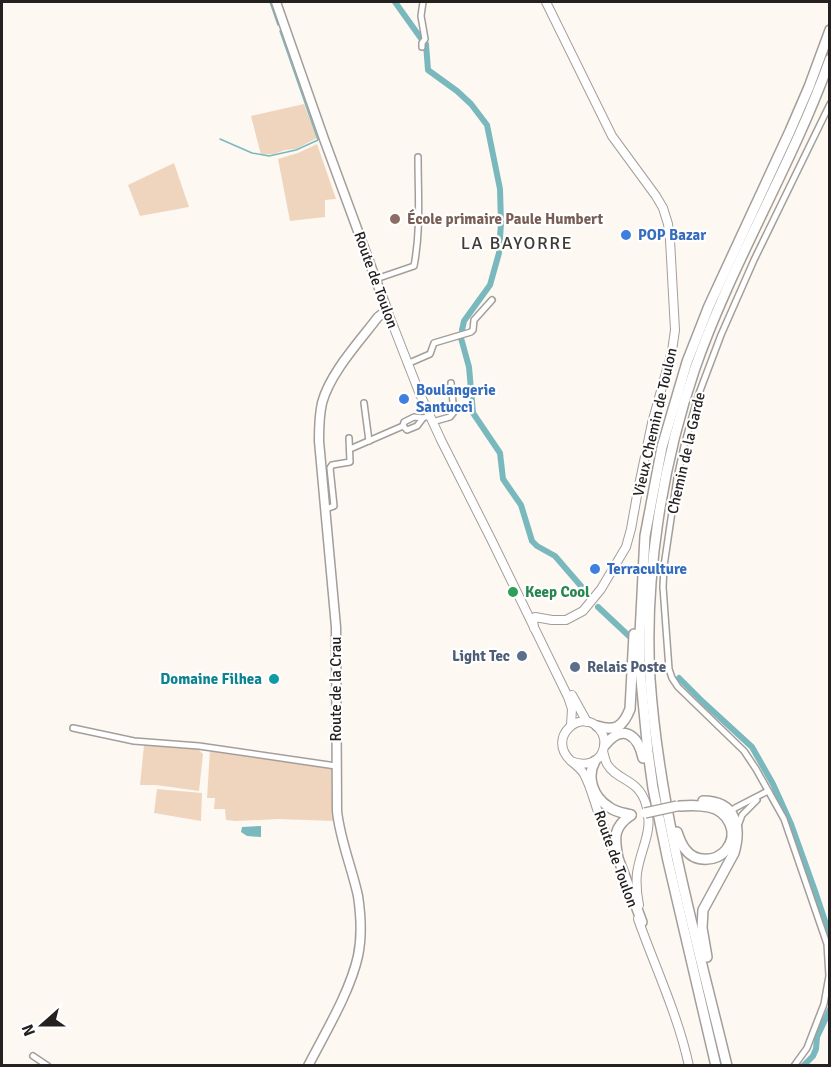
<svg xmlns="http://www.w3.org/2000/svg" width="831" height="1067" viewBox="0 0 831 1067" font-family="Signika,sans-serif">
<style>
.green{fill:#f0d5be}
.water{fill:#79b9be}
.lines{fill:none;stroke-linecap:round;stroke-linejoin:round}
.stream{stroke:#79b9be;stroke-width:1.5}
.canal{stroke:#79b9be;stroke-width:6}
.street-casing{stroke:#a49e9a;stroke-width:8}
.secondary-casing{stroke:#a49e9a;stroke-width:10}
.primary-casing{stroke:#a49e9a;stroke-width:11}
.highway-casing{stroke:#a49e9a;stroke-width:12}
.street{stroke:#fff;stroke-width:5}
.secondary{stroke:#fff;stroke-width:8}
.primary{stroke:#fff;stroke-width:8}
.highway{stroke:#fff;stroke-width:9}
.highway-bridge-casing{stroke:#a49e9a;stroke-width:12;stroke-linecap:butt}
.highway-bridge{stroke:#fff;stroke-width:9}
.education-dot{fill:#8d6e63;stroke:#fff;stroke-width:2}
.shop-dot{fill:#3f7fe0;stroke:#fff;stroke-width:2}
.leisure-dot{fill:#2e9e5b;stroke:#fff;stroke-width:2}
.service-dot{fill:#5c6f8a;stroke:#fff;stroke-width:2}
.culture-dot{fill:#0f9aa8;stroke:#fff;stroke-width:2}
.labels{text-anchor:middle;stroke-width:4.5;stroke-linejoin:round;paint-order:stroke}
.education-label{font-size:15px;font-weight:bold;fill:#785e54;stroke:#fff;text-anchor:start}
.shop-label{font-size:15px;font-weight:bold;fill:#366cbe;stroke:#fff;text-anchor:start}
.street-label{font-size:15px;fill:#242120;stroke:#fff}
.leisure-label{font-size:15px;font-weight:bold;fill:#27864d;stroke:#fff;text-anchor:start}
.service-label{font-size:15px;font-weight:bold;fill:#4e5e75;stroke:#fff;text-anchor:end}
.culture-label{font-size:15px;font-weight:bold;fill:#0d838f;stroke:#fff;text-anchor:end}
.quarter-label{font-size:18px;letter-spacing:1.5px;fill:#403b37;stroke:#fff}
</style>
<rect width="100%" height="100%" fill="#fef8f3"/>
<g class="green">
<path d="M304 104 317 138 296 149 285 150 274 154 261 155 251 116Z"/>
<path d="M317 144 336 199 325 200V217L290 221 278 159 298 153Z"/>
<path d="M174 163 189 207 140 216 128 185Z"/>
<path d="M146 744 195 746 203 754 199 791 156 785H140L144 745Z"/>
<path d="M210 750 332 768 334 821 278 819 236 821 226 820 225 809H214L215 798H207Z"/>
<path d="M157 789 202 793 201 821 154 813Z"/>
</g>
<path class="water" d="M261 826V837L247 836 241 832 242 827Z"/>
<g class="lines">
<g class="stream">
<path d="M270 2 278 25"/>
<path d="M220 139 252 153 269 156 296 150 318 140 280 31"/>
</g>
<g class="canal">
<path d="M395 2 420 37 426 44 428 70 457 91 471 104 487 125 500 189 501 223 499 253 490 285 464 321 462 330"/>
<path d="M461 338 469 367 473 413 500 453 503 479 521 505 532 541 537 546 555 556 587 593"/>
<path d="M598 607 629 636"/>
<path d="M679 678 703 702 752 747 773 784 791 824 815 891 830 936"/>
<path d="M803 1066 813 1056 816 1049 817 1037 830 1009"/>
</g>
<g class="street-casing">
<g id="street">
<path d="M422 47V43L425 39 421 16 423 2"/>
<path d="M376 279 414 266C421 230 418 194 418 157"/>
<path d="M407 364 430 354 434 343 471 332 473 330 474 320 492 300"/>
<path d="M364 403 369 441"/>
<path d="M432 422 450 417 454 412 451 383"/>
<path d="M403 426 404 422 414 417 423 418 429 416"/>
<path d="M403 426 407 430 417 426 423 418"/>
<path d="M350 449 403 426"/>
<path d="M326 509 334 506 330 468 332 465 350 462 349 438"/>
<path d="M73 728 134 741 199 746 336 766"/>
<path d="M730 812 735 808 768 791"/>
<path d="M738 826 742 815 757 800"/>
<path d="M33 1056 48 1066"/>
<path d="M794 1066 807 1048 824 1004 829 976 827 944 784 819 756 769 744 751 678 687 672 678 669 669 663 587 664 566 677 478 684 446 698 396 721 335 754 260 830 104"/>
</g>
</g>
<g class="secondary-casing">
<g id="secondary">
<path d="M387 310 419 392 441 440 492 541 568 697 572 709 571 725"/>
<path d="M534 628 533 620 535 617 552 620H566L583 611 601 589 626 547 631 529 638 490 652 423 672 351 675 330 670 240 668 224 663 208 656 196 612 136 546 2"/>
<path d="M572 695 587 722"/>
<path d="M603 751C604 755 605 760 607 764 617 781 638 778 646 804 654 832 641 846 637 873 636 883 637 895 639 905"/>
<path d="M571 761C585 767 601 763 604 747 605 741 604 735 600 730 583 706 545 737 571 761 576 765 581 769 584 774 590 785 593 797 597 809 603 825 609 841 615 857"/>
<path d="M638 919C655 967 678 1015 689 1066"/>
</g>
</g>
<g class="primary-casing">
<path id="primary" d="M276 2 324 139 387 310 378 317C359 342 330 373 322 403 319 416 319 428 319 441L336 627 337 811C340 840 352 868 358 896 361 916 362 937 358 956 350 992 325 1033 308 1066"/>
</g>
<g class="highway-casing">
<g id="highway">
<path d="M597 726C615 732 623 727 630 709L634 634"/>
<path d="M605 745C623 723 638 735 643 758"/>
<path d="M595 761C586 777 593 797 609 807 615 812 624 813 631 815"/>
<path d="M703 801C735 801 742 826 734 853L703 910 702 928 707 957"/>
<path d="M631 815C613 827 614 838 618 858L642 922"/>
<path d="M677 832C679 838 681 844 685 849 695 863 716 862 726 850 740 833 728 811 709 807 699 805 690 805 680 806"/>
<path d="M716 1066 668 861 653 788 648 752 640 669V634L645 536 662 447 687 362 709 306 790 131 809 87 830 30"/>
<path d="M727 1066C696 938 659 810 650 679 644 577 662 464 695 368 732 262 792 165 830 59"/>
</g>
</g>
<use href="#street" class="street"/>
<use href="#secondary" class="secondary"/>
<use href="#primary" class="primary"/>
<use href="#highway" class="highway"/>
<g class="highway-bridge-casing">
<path id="highway-bridge" d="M645 813 677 806"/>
</g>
<use href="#highway-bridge" class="highway-bridge"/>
</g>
<circle class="education-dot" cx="395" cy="219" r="6"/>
<g class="shop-dot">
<circle cx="626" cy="235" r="6"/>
<circle cx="404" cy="399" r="6"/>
<circle cx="595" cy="569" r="6"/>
</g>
<circle class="leisure-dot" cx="513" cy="592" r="6"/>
<g class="service-dot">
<circle cx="522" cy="656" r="6"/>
<circle cx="575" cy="667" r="6"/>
</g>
<circle class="culture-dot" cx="274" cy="679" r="6"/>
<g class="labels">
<g class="education-label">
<text x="407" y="224">École primaire Paule Humbert</text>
</g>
<g class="shop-label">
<text x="638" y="240">POP Bazar</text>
<text x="416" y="395">Boulangerie<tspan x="416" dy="17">Santucci</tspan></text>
<text x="607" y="574">Terraculture</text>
</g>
<g class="street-label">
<text transform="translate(376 280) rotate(70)" y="5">Route de Toulon</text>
<text transform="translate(655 422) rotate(-77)" y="5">Vieux Chemin de Toulon</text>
<text transform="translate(686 453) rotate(-77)" y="5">Chemin de la Garde</text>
<text transform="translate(336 689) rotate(-90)" y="5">Route de la Crau</text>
<text transform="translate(616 859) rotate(70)" y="5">Route de Toulon</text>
</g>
<g class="leisure-label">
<text x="525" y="597">Keep Cool</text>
</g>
<g class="service-label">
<text x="510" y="661">Light Tec</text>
<text x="587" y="672" text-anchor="start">Relais Poste</text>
</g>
<g class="culture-label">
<text x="262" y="684">Domaine Filhea</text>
</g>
<g class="quarter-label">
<text x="517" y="249">LA BAYORRE</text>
</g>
</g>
<rect width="831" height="1067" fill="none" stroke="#242120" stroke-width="6"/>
<g transform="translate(42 1025) rotate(249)" stroke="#ffffff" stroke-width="4.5" paint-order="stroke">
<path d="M0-4.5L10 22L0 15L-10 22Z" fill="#242120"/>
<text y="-9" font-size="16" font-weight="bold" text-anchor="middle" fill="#242120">N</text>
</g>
</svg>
